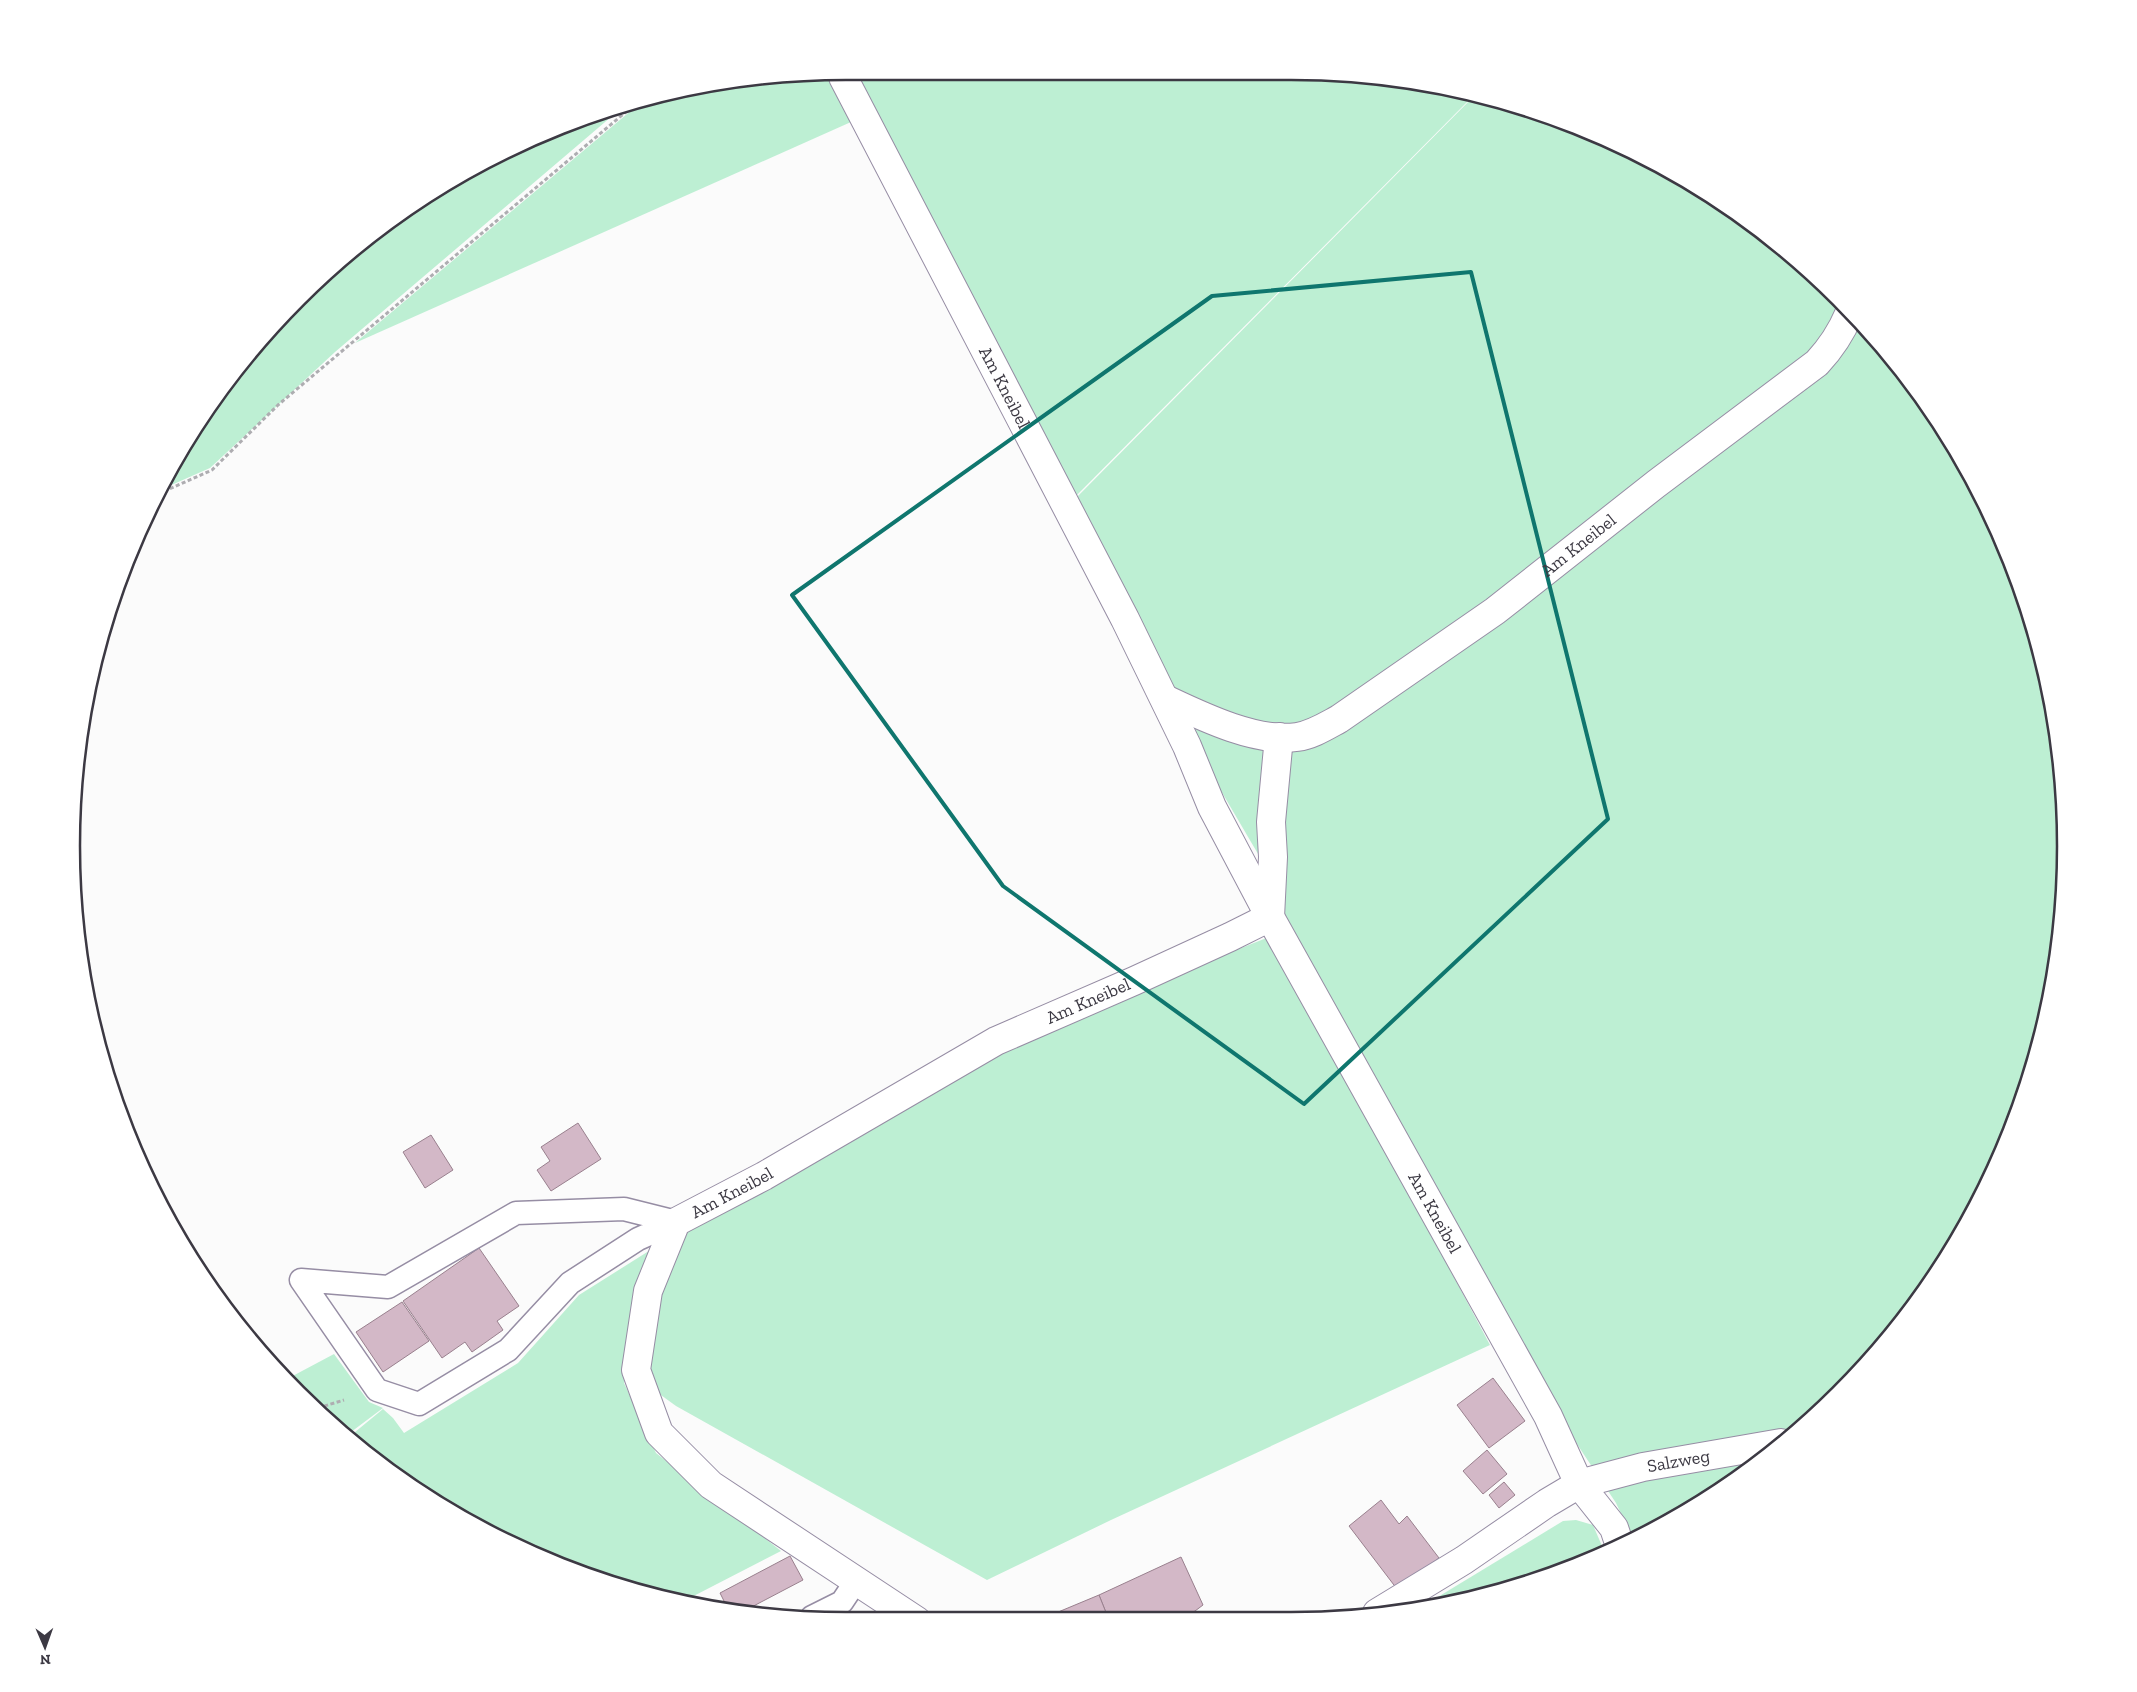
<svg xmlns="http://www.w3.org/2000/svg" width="2137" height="1692" viewBox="0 0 2137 1692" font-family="'Zilla Slab',serif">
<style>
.green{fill:#bdefd3}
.building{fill:#d3b8c7;stroke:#99808e}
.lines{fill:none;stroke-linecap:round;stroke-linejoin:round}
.service-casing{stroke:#968da4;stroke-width:25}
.minor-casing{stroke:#968da4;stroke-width:30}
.path{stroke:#aeadb1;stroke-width:3;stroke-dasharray:4 2.5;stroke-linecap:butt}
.service{stroke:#fff;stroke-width:22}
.minor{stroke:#fff;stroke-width:28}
.marked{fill:none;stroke:#0f766e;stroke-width:4;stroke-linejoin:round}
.labels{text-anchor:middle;stroke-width:4;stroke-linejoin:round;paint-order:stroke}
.street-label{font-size:18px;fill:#3c3943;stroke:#fff}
.rim{fill:none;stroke:#3c3943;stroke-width:2.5}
</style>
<rect width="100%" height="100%" fill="#fbfbfb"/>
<g class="green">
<path d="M1341 73 1442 86 1474 95 1073 499 838 77Z"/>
<path d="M828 77 851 122 355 343 646 98 745 78Z"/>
<path d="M1475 95 1540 112 1678 175 1802 263 1905 374 1962 459 2025 597 2059 745 2064 897 2039 1047 1986 1189 1905 1318 1802 1429 1678 1517 1633 1539 1616 1503 1573 1438 1299 946 1278 898 1293 730 1253 727 1169 696 1074 500Z"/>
<path d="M625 105 335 352 210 468 160 490C239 329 385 200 549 130 574 120 600 113 625 105Z"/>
<path d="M1176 714 1268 749 1261 859Z"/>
<path d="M1269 937 1300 987 1490 1345 1111 1520 987 1580 676 1406 654 1390 641 1370 654 1293 683 1230 1003 1047 1140 988Z"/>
<path d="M652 1249 637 1294 624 1383 656 1453 781 1551 682 1602 549 1562 459 1517 375 1461 349 1437 383 1409 393 1418 404 1433 518 1363 579 1295Z"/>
<path d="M334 1354 369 1402 383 1408 347 1435 287 1379Z"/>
<path d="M1576 1520 1593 1525 1605 1553 1588 1562 1492 1594 1423 1606 1563 1521Z"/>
</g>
<g class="building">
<path d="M578 1123 601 1159 551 1191 537 1170 550 1161 541 1147Z"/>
<path d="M431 1135 453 1170 425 1188 403 1152Z"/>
<path d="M479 1248 519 1306 497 1321 503 1330 472 1352 465 1342 442 1358 403 1301Z"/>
<path d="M402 1302 429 1341 383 1372 356 1332Z"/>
<path d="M1493 1378 1525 1421 1489 1448 1457 1405Z"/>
<path d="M1487 1450 1507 1474 1483 1494 1463 1471Z"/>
<path d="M1504 1482 1515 1495 1499 1508 1489 1495Z"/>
<path d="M1381 1500 1399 1524 1407 1516 1439 1558 1397 1589 1349 1526Z"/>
<path d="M790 1556 803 1580 744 1611 728 1609 720 1593Z"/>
<path d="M1181 1557 1203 1605 1183 1620H1109L1099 1595Z"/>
<path d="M1099 1595 1109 1620H1039Z"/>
<path d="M1195 1611 1202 1620H1183Z"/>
</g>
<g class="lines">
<g class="service-casing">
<g id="service">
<path d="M624 1209 676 1222 638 1239 570 1283 508 1350 419 1404 377 1390 301 1280 388 1287 516 1213Z"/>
<path d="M812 1617 842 1602 856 1581"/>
</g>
</g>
<g class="minor-casing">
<g id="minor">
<path id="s1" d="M843 77 1125 619 1187 746 1212 807 1270 917 1548 1416 1579 1484 1614 1528 1620 1546"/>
<path id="s2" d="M1165 699C1201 716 1256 743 1297 737 1312 735 1326 726 1339 719L1495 611 1656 484 1817 363C1831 348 1841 333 1849 314"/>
<path id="s3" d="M1377 1613 1464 1560 1547 1503 1579 1484 1643 1467 1781 1443"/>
<path id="s4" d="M917 1621 711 1485 659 1433 636 1370 648 1291 676 1222 764 1176 996 1041 1134 981 1230 937 1270 917 1273 857 1271 822 1279 737"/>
</g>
</g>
<g class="path">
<path d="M628 104 633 106"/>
<path d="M158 494 212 470 278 405 640 100"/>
<path d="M318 1408 344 1400"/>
</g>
<use href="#service" class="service"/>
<use href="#minor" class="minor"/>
</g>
<path class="marked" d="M1471 272 1608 819 1304 1104 1003 886 792 595 1212 296Z"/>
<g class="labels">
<g class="street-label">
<text dy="6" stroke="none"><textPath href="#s1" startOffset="350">Am Kneibel</textPath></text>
<text dy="6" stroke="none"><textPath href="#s2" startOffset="481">Am Kneibel</textPath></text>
<text dy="6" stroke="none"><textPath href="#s4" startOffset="1010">Am Kneibel</textPath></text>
<text dy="6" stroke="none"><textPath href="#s4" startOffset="605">Am Kneibel</textPath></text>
<text dy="6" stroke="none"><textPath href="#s1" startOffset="1281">Am Kneibel</textPath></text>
<text dy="6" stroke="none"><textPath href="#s3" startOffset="342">Salzweg</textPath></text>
</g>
</g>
<path d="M0 0H2137V1692H0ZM846 80H1291A766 766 0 0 1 2057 846V846A766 766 0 0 1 1291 1612H846A766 766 0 0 1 80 846V846A766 766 0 0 1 846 80Z" fill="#fff" fill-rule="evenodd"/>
<path class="rim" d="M846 80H1291A766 766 0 0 1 2057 846V846A766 766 0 0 1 1291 1612H846A766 766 0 0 1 80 846V846A766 766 0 0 1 846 80Z"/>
<g transform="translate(45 1647) rotate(178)" stroke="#ffffff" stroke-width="4" paint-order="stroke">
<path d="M0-4L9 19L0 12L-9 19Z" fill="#3c3943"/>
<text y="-8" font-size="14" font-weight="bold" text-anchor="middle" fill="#3c3943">N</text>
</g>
</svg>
